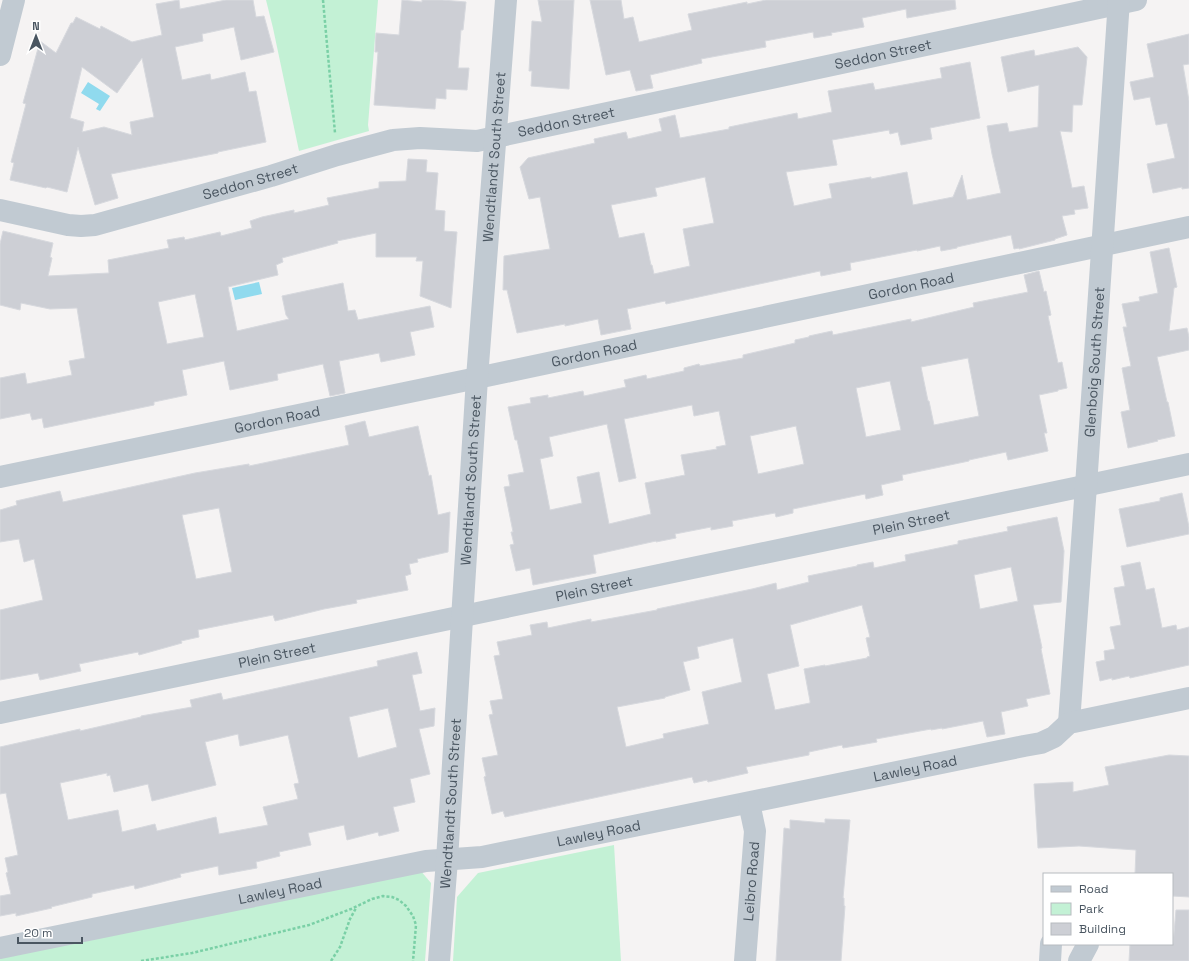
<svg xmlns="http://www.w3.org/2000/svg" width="1189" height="961" viewBox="0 0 1189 961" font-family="'Space Grotesk',sans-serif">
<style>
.green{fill:#c3f1d5}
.water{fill:#90daee}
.building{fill:#cdcfd5;stroke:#d7d9de;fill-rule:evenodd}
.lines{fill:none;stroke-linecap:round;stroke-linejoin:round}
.path{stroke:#7ad0a6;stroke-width:2.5;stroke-dasharray:3 2;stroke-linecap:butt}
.minor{stroke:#c1cad2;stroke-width:22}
.labels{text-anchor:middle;stroke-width:3;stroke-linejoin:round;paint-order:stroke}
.street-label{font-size:14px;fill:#4a5661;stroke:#fff}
</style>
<rect width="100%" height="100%" fill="#f5f3f3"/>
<g class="green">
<path d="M266 0H378L368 125 369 131 299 151 273 28Z"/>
<path d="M614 845 621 961H453L457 897 478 873Z"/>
<path d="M420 870 431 883 425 961H0V958Z"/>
</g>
<g class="water">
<path d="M88 82 110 96 100 111 96 109 99 104 81 93Z"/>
<path d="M259 282 262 294 235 300 232 288Z"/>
</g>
<g class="building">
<path d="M179 0 180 9 226 0H253L256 17 264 16 274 52 241 60 234 27 202 34 203 41 175 47 182 80 210 74 211 80 245 72 249 92 256 91 266 142 218 152V153L111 174 118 198 95 205 78 147 67 192 47 187 46 188 10 180 14 163 11 162 26 104 23 103 40 41 56 53 71 23H73L76 17 100 29 101 26 132 42 162 35 156 4ZM142 58 154 117 130 122 132 135 104 127 82 132 84 122 70 118 82 67 117 93Z"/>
<path d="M402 0 422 2V0H442L466 2 463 30H461L458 68H469L467 90 446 89V99L436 98 435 109 374 105 378 52H375L376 33 399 35Z"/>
<path d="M538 0H574L569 89 531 86 532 71H529L532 21 542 22Z"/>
<path d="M590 0H621L624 19 633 17 639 42 692 30 688 14 747 2V4L766 0H955L956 9 907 18 906 9 862 18 864 27 831 33 832 35 814 38 813 32 765 41 766 47 701 59 702 63 650 75 653 88 636 91 630 70 606 75Z"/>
<path d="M1189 34V64L1183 65 1189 101V188L1182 189V187L1153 193 1147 164 1175 158 1167 123 1156 125 1150 97 1134 100 1130 82 1154 77 1147 44Z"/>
<path d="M1078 47 1087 57 1082 105H1073L1072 132 1060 131 1072 188 1084 186 1088 208 1074 210 1075 214 1062 216 1067 235 1055 239V240L1019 249V248L1014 249 1011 235 957 247V248L941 251 940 246 917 251V250L850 263 851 270 821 276 820 271 666 304 665 301 627 309 631 329 601 335 598 319 565 326V324L517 333 507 290H503L504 256 550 249 540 197 529 199 520 167 528 158 595 143 594 139 626 132 628 139 662 131 659 119 675 115 680 138 729 129V127L797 113 798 119 832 112 828 91 873 83 875 90 942 78 940 68 970 62 980 118 930 128 932 139 901 145 898 132 890 134 889 130 832 140 837 165 786 172 794 206 832 198 829 184 871 177V179L907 172 913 205 953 197 962 175 967 200 1001 193 992 154 987 126 1007 123 1009 132 1038 127 1039 85 1008 92 1001 57 1034 50 1035 56ZM705 177 714 223 683 229 690 266 654 274 652 265H651L644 233 619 238 611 205 657 196 655 188Z"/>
<path d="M408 159 427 160 426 172 438 173 435 210 445 211 444 231 457 232 451 308 420 296 423 261H416L417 257H376V233L337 241 338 243 282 258 283 262 276 265 278 275 228 287 237 331 289 319 286 315 282 296 343 283 348 311 355 310 358 320 430 306 434 327 410 332 415 355 381 362 379 353 339 361 345 393 330 396 323 364 277 374 278 380 230 390 224 361 182 370 187 395 154 402V405L44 428 42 418 32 420 30 413 0 419V378L25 373 27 384 72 375 69 361 85 358 77 308 50 309 21 303 20 310 0 305V244L3 231 53 243 50 257 52 258 48 276 109 273 108 260 169 248 167 240 184 237 185 240 220 232 221 236 252 228 250 221 262 217 294 210V213L329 205 327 198 379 188V182L406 181ZM195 294 204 337 167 344 158 302Z"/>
<path d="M1169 248 1177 287 1174 288 1169 331 1187 328 1189 337V350L1157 357 1167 402H1168L1175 436 1157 440 1158 441 1128 448 1121 412 1130 410 1122 368 1131 366 1123 327H1127L1122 304 1140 301 1139 297 1158 293 1150 252Z"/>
<path d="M1039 271 1044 292 1046 291 1051 315 1048 316 1058 363 1062 362 1067 388 1058 390V391L1039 395 1047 433H1044L1048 451 1008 460 1006 452 969 460V461L902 475 903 480 881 485 883 495 866 499 865 494 793 509V513L776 517 775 513 732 521 733 526 711 530V527L675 534 676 538 656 542V541L593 555 596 573 533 585 530 568 516 571 510 545 514 544 511 532H513L504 487 510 486 508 475 524 472 517 440H515L508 407 531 403 530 398 548 395V398L583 391 584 396 626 387 624 380 646 375 647 379 684 371V368L699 364 700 366 743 358V355L795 343V340L809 337V336L832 331 833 335 911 319V322L974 307 973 303 1028 292 1024 275ZM968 358 979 416 934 425 929 401H928L921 367ZM890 381 901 430 866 437 856 388ZM692 405 694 416 719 411 726 445 716 447 717 449 681 455 685 475 645 483 651 514 609 524 599 472 577 477 582 503 550 510 540 459 553 456 549 437 607 424 619 482 636 478 624 419ZM796 426 804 464 758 474 750 436Z"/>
<path d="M365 421 369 437 418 426 429 476 431 475 438 515 450 512 448 552 417 559 418 562 409 564 411 574 405 576 408 590 356 600 357 603 324 609 275 621 273 615 198 630 199 637 181 641 182 643 139 655 138 652 79 664 81 671 40 680 38 673 0 680V610L43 600 34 559 24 562 19 539 0 542V510L17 505 16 501 60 491 63 502 195 473 249 464V466L349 445 345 426ZM219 508 232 572 196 579 182 515Z"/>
<path d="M1182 493 1189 527V534L1127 547 1119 509 1160 501V498Z"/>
<path d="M1057 517 1064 551 1061 602 1033 605 1042 648 1041 649 1050 694 1026 699 1028 706 1001 712 1005 734 987 737 983 721 942 729V728L931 730V729L876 739 877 742 843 748 842 745 809 752V755L746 767 748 773 708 782 707 780 694 783 692 777 505 817 503 811 492 814 484 777 486 776 482 758 498 755 489 715 493 714 490 701 503 699 494 656 500 655 497 642 532 635 530 625 547 622 548 628 591 619V622L657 610V609L752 589 776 583 777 590 809 582 808 576 857 566V565L873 562 874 568 906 561 905 555 958 544V541L1008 531 1007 527ZM1011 567 1018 601 980 609 974 575ZM862 605 870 637 866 638 870 656 867 657V658L825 666V665L804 669 810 701V703L775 710 767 674 799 666 790 625ZM733 638 742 682 702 692 709 724 663 734 664 738 626 747 617 707 665 698V697L690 690 683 662 699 658 697 647Z"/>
<path d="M1140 562 1146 590 1154 588 1162 628 1176 625 1177 630 1189 627V665L1130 678 1129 676 1112 680V678L1100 681 1096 662 1105 660 1104 651 1115 649 1110 627 1121 625 1114 588 1125 586 1121 566Z"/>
<path d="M417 652 422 673 412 675 420 711 435 708 434 726 419 729 430 774 410 779 415 802 393 807 399 831 379 836 378 832 347 840 344 825 308 833 311 845 279 852 280 856 256 862 257 868 219 875 218 866 180 874 181 877 135 889 134 885 92 894V897L51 907 52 908 16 916V913L0 916V896L11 894 6 873 8 872 5 858 18 855 6 793 0 794V747L80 729V731L141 717V716L192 707 190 700 221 693 223 700 378 666 377 661ZM388 708 397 747 358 758 349 717ZM238 734 240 746 288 735 299 783 294 784 298 799 263 807 268 825 219 834 216 817 157 831 155 824 122 832 118 810 68 820 60 783 107 773V776L110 775 114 792 148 784 152 801 216 785 205 742Z"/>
<path d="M1169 755 1189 756V897L1172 896V874H1135L1136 850 1079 846 1038 848 1034 784 1073 782V792L1109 785 1105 767Z"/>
<path d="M825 819 850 820 843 898H844V906H845L841 961H776L784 828 790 829V820L825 823Z"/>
<path d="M1176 910H1189V961H1129L1130 944H1173Z"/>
</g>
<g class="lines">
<g class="path">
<path d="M323 0 335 133"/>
<path d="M141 961 192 953 309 925 351 909 372 899 383 896 392 897 399 900 406 906 413 916 416 925 413 961"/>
<path d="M331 961 340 947 350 919 356 908"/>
</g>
<g class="minor">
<path d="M0 55 14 0"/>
<path id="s1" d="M0 210 68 225 81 226 95 225 271 176 337 155 393 140 420 138 477 141 1136 0"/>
<path id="s2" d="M0 477 477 378 1189 227"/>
<path id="s3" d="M0 713 1189 464"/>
<path id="s4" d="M1069 723 1086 486 1119 0"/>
<path id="s5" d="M0 948 426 861 482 857 1024 746 1041 743 1054 737 1069 723 1189 698"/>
<path id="s6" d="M439 961 447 860 477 378 506 0"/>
<path id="s7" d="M745 961 755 831 749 803"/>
<path d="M1050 961 1051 944"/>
<path d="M1079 961 1088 944"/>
</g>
</g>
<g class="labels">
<g class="street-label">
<text dy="5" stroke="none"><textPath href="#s1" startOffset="906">Seddon Street</textPath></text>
<text dy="5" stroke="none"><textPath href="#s1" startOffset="582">Seddon Street</textPath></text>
<text dy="5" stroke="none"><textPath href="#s6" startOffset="806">Wendtlandt South Street</textPath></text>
<text dy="5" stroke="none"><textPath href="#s1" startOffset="258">Seddon Street</textPath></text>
<text dy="5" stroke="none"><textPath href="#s2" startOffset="931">Gordon Road</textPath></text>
<text dy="5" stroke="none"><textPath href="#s2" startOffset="607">Gordon Road</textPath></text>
<text dy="5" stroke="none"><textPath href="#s4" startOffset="362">Glenboig South Street</textPath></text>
<text dy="5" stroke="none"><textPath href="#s2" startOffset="283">Gordon Road</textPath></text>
<text dy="5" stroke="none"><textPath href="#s6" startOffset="482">Wendtlandt South Street</textPath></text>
<text dy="5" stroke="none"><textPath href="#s3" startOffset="931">Plein Street</textPath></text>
<text dy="5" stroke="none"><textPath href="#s3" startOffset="607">Plein Street</textPath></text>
<text dy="5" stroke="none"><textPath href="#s3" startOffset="283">Plein Street</textPath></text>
<text dy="5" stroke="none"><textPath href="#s5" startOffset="933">Lawley Road</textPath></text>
<text dy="5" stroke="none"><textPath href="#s6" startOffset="158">Wendtlandt South Street</textPath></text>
<text dy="5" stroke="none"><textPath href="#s5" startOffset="610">Lawley Road</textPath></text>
<text dy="5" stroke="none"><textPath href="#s7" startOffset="80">Leibro Road</textPath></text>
<text dy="5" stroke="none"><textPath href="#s5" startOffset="286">Lawley Road</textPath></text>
</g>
</g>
<rect x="1043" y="873" width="130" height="72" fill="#ffffff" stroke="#b7bbc0"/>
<rect x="1051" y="886" width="20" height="6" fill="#c1cad2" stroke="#b7bbc0"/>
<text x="1079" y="893" font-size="12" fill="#4a5661">Road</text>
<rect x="1051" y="903" width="20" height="12" fill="#c3f1d5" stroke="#b7bbc0"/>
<text x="1079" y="913" font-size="12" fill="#4a5661">Park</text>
<rect x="1051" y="923" width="20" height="12" fill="#cdcfd5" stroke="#b7bbc0"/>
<text x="1079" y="933" font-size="12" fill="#4a5661">Building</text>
<g transform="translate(36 36)" stroke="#ffffff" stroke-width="3" paint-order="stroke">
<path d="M0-3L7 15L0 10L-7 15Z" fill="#4a5661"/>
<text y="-6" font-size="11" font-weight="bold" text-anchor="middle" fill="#4a5661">N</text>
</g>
<path d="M18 937v6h64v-6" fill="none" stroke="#4a5661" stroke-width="2"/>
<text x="24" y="937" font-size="12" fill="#4a5661" stroke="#ffffff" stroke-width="3" paint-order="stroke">20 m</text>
</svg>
